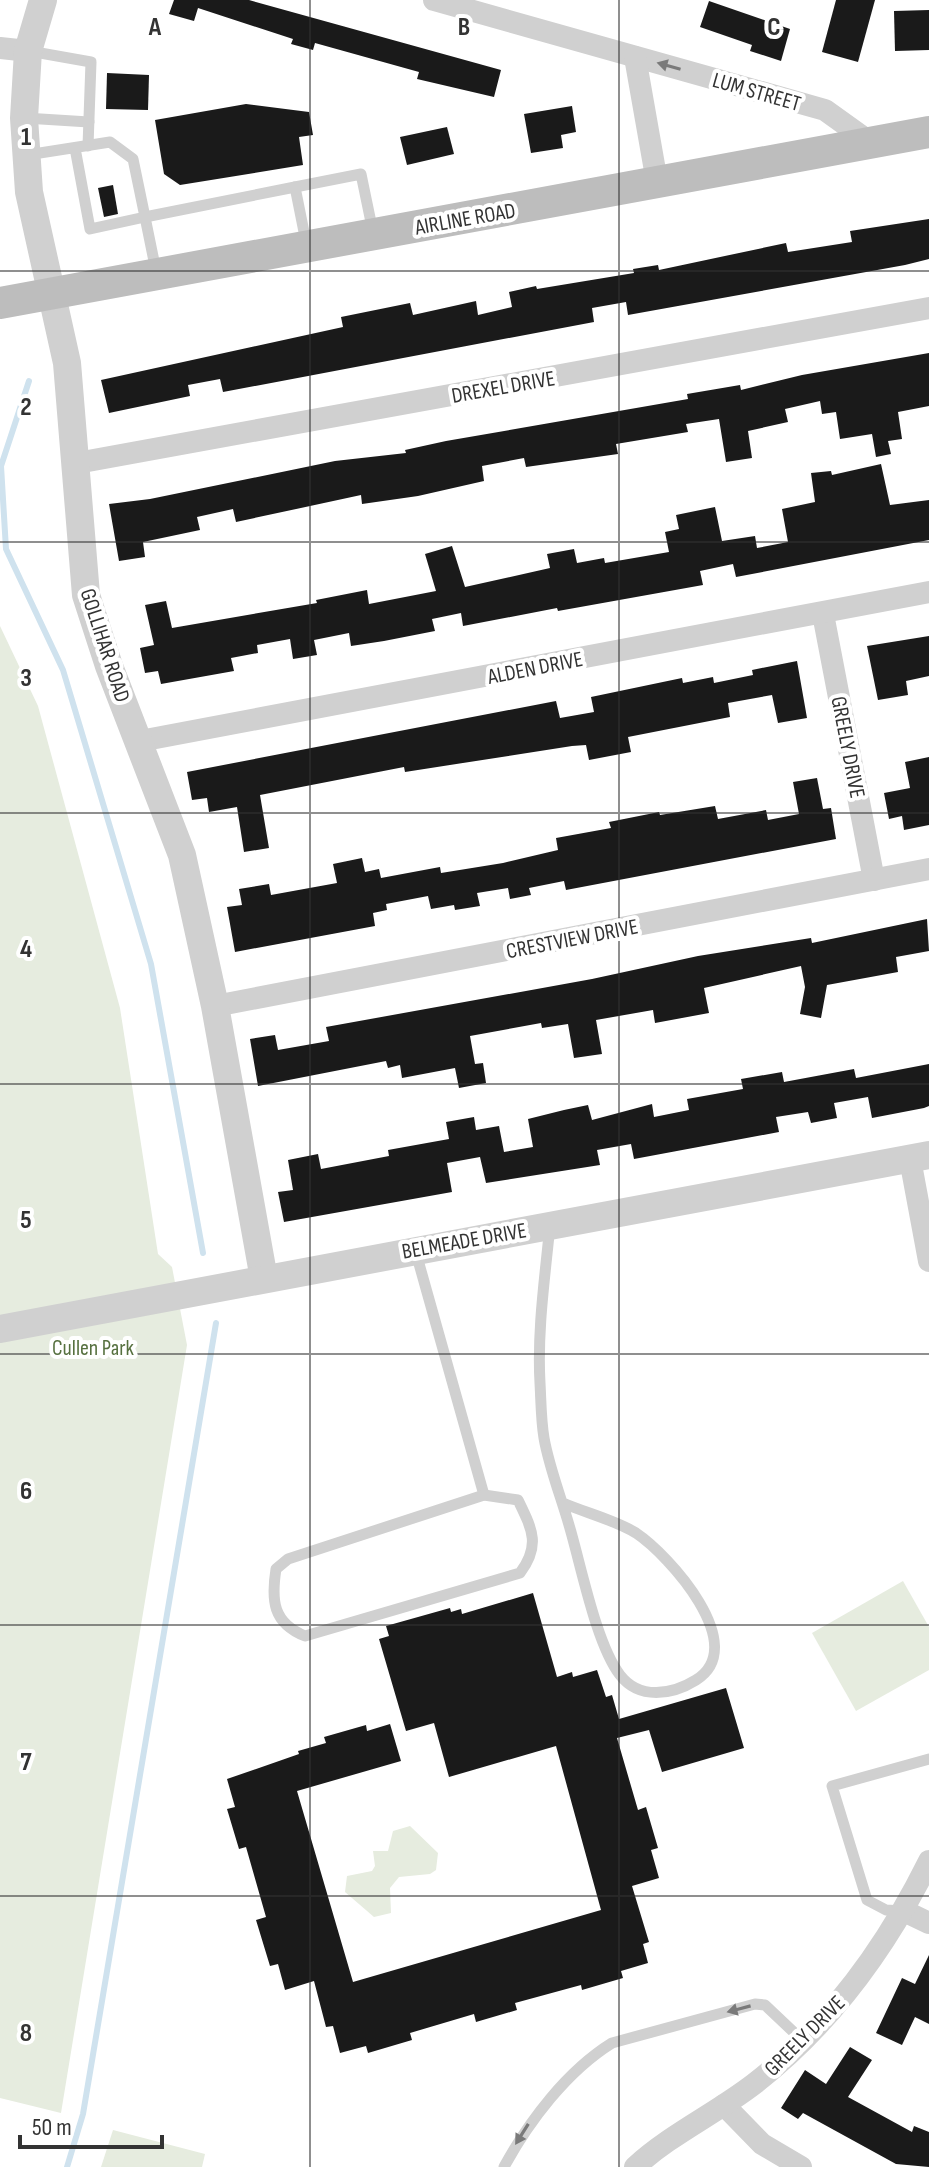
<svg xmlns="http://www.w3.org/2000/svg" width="929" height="2167" viewBox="0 0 929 2167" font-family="'Sofia Sans Condensed',sans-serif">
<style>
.green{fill:#e6ecdf}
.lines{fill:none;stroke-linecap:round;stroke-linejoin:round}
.stream{stroke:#cfe2ee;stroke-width:6}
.building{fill:#1a1a1a}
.service{stroke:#d0d0d0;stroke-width:11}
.minor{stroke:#d0d0d0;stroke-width:22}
.tertiary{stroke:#d0d0d0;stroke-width:28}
.secondary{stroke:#bdbdbd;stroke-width:32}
.oneway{fill:#7a7a7a}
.grid{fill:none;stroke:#333;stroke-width:2;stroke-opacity:0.55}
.labels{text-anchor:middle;stroke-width:8;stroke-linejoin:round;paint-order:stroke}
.street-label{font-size:22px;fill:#333;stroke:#fff}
.park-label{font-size:22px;fill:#56703f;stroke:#fff}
.grid-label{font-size:26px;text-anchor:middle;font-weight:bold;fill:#333;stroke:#fff;stroke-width:8;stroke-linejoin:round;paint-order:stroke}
</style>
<rect width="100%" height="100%" fill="#fff"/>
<g class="green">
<path d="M0 626 38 706 120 1008 158 1254 172 1267 187 1345 61 2113 0 2098Z"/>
<path d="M903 1581 929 1627V1670L856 1711 812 1633Z"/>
<path d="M410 1826 438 1853 436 1870 430 1874 399 1877 390 1888 391 1913 374 1917 345 1892 347 1876 372 1871 375 1866 373 1851H388L393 1831Z"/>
<path d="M113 2130 205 2154 202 2167H101Z"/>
</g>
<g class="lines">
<g class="stream">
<path d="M29 381 1 466 6 549 63 670 151 964 203 1253"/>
<path d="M67 2167 83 2114 216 1323"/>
</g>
</g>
<g class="building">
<path d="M174 0H249L501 70 494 97 417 79 419 72 315 43 313 50 291 44 293 39 198 8 194 21 169 14Z"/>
<path d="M836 0H875L858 62 822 52Z"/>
<path d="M709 1 790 29 781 61 750 51 752 45 700 27Z"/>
<path d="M929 10V50L895 51 894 11Z"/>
<path d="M107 73 149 75 148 110 106 109Z"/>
<path d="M246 104 309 112 313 135 299 137 303 165 180 185 164 174 155 120Z"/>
<path d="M572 106 576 132 561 135 563 148 531 153 524 114Z"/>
<path d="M447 127 454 154 407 165 400 137Z"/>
<path d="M113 185 118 214 104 217 98 188Z"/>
<path d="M929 219V259L905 265 628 315 626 302 592 308 594 322 223 392 220 379 188 385 190 396 109 413 101 380 343 327 341 317 410 303 413 315 476 301 478 315 512 307 509 292 536 286 537 289 634 273 633 269 658 265 659 270 786 243 788 252 852 242 850 231Z"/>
<path d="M929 353V406L898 412 902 439 888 441 891 454 876 457 872 434 840 439 836 412 822 414 820 401 785 409 788 422 748 431 752 458 726 462 719 419 686 424 688 432 616 444 618 454 526 467 524 458 482 466 484 481 418 496 362 504 361 495 236 522 233 509 197 517 200 530 143 542 145 557 119 561 109 504 150 499 335 461 406 453 405 450 446 441 688 399 687 394 740 385 741 390 802 375Z"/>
<path d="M881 464 890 505 929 500V540L736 577 733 564 700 571 703 585 558 611 557 608 463 626 461 613 432 619 435 631 384 641 351 646 349 633 314 640 317 655 293 659 290 639 257 645 258 653 231 658 234 671 206 676 161 684 158 671 145 673 140 648 154 645 145 605 166 601 172 628 317 603 316 600 367 590 369 604 436 591 425 554 452 546 465 587 550 568 547 554 574 549 577 563 604 558 605 563 669 552 665 532 679 529 676 515 715 507 722 541 755 536 757 548 788 542 782 509 815 502 811 473 831 471 832 475Z"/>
<path d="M929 636V676L906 681 908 695 878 700 867 646Z"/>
<path d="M797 661 807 718 778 723 772 695 728 703 730 717 628 737 631 752 589 760 586 745 572 746 405 772 404 767 260 795 269 848 244 852 237 807 209 812 207 798 192 800 187 772 556 701 560 718 594 712 591 697 682 678 683 683 713 677 714 683 753 675 752 670Z"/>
<path d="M929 757V825L904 830 902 816 889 819 884 793 910 788 905 762Z"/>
<path d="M817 778 823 809 831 808 836 839 566 890 564 881 529 888 531 895 510 899 508 888 477 893 480 906 455 910 454 905 431 909 428 896 386 904 387 910 373 913 375 926 235 952 227 907 242 905 239 889 269 884 271 895 337 883 333 864 362 858 365 872 379 869 381 878 440 867 441 873 503 863 558 850 556 838 611 828 609 822 659 812 660 815 715 806 718 819 766 810 768 820 799 814 793 782Z"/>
<path d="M927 919 929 951 896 957 898 972 827 985 821 1018 800 1014 805 987 801 966 704 988 709 1013 655 1023 653 1010 596 1020 602 1054 574 1058 568 1024 542 1028 541 1023 470 1036 475 1064 483 1063 486 1083 459 1088 455 1068 402 1078 400 1065 388 1068 386 1061 258 1086 250 1039 275 1035 278 1050 329 1041 326 1027 592 979 698 956 811 938 812 943Z"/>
<path d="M929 1064V1106L924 1108 872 1118 868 1097 834 1103 837 1118 811 1123 808 1112 776 1117 779 1132 634 1159 631 1144 597 1150 600 1165 486 1183 480 1157 447 1163 452 1192 284 1222 278 1192 293 1190 288 1160 318 1154 321 1169 389 1156 388 1150 449 1139 446 1122 474 1117 476 1130 499 1126 504 1152 533 1147 528 1119 564 1110 588 1105 592 1120 652 1104 654 1117 689 1110 687 1099 743 1089 741 1079 782 1072 784 1082 854 1069 856 1078Z"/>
<path d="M533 1593 557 1677 572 1672 573 1677 597 1670 606 1697 612 1695 619 1719 726 1688 744 1748 662 1772 649 1730 617 1738 638 1810 646 1807 658 1848 651 1850 659 1878 632 1886 649 1942 643 1944 648 1963 621 1971 623 1978 582 1990 581 1985 515 2003 517 2010 476 2022 474 2014 410 2033 412 2040 368 2053 366 2046 340 2053 333 2026 326 2027 314 1981 285 1990 278 1964 270 1966 256 1920 266 1917 246 1847 239 1849 227 1809 235 1807 227 1779 299 1754 298 1751 326 1743 324 1737 366 1725 367 1731 390 1724 401 1761 297 1791 353 1982 601 1910 556 1746 449 1777 434 1723 406 1731 379 1639 389 1636 386 1626 450 1608 451 1612 461 1609 462 1614Z"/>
<path d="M929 1955V2024L915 2017 902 2045 876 2033 902 1978 915 1984Z"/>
<path d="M850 2047 872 2060 848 2097 912 2132 914 2126 929 2132V2167L896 2164 803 2113 798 2119 781 2108 805 2070 826 2084Z"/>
</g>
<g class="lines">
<g class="service">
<path d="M29 51 91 62 88 146"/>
<path d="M25 118 89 122"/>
<path d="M27 155 110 142 133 159 145 217 90 229 75 148"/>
<path d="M306 242 295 187 361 174 373 232"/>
<path d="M156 271 145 217 295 187"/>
<path d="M550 1225C545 1277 537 1331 540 1383 541 1401 541 1420 544 1438 549 1467 561 1497 569 1525 581 1565 596 1644 620 1675 639 1700 672 1695 696 1680 751 1646 669 1555 636 1533 615 1520 586 1513 563 1503"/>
<path d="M416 1253 484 1495"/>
<path d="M484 1495 518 1500C532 1529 541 1545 520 1573L305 1636C273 1623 271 1601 276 1569L288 1559Z"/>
<path d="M903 1911 886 1910 867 1900 832 1786 929 1759"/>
<path d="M504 2167C529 2121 567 2071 612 2043L755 2004 765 2005 802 2040"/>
</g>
<g class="minor">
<path d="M434 0 825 110 871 143"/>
<path d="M0 48 28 51"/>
<path d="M635 57 657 182"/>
<path d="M77 463 929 308"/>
<path d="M823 614 874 880"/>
<path d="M140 741 929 592"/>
<path d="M215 1006 929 869"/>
<path d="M910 1159 929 1261"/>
<path d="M904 1911 929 1923"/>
<path d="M724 2105 762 2144 801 2167"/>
<path d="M635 2167C671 2134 715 2114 754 2084 830 2025 887 1946 929 1861"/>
</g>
<g class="tertiary">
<path d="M43 0 28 51 24 118 29 192 67 363 86 595 109 666 182 855 215 1006 264 1279"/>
<path d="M0 1329 929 1155"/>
</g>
<path class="secondary" d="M0 303 929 132"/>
</g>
<defs><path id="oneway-solid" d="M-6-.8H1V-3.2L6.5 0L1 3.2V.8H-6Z" transform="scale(2)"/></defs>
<g class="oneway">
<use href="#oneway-solid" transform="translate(669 66) rotate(-164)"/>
<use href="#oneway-solid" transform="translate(739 2009) rotate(165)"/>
<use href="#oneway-solid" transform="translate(522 2134) rotate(122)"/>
</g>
<path class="grid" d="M310 0V2167M619 0V2167M0 271H929M0 542H929M0 813H929M0 1084H929M0 1354H929M0 1625H929M0 1896H929"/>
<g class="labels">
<g class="street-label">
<text transform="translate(757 91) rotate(16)" y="8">LUM STREET</text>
<text transform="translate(465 218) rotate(-10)" y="8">AIRLINE ROAD</text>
<text transform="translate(503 386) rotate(-10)" y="8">DREXEL DRIVE</text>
<text transform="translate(106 645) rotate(72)" y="8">GOLLIHAR ROAD</text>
<text transform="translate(535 667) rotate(-11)" y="8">ALDEN DRIVE</text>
<text transform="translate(849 747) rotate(79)" y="8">GREELY DRIVE</text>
<text transform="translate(572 938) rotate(-11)" y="8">CRESTVIEW DRIVE</text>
<text transform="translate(464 1240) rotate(-10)" y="8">BELMEADE DRIVE</text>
<text transform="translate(804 2035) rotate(-45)" y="8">GREELY DRIVE</text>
</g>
<g class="park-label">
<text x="93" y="1355">Cullen Park</text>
</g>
</g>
<g class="grid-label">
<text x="155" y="35">A</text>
<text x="464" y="35">B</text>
<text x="774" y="35">C</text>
<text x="26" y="145">1</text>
<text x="26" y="415">2</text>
<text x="26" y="686">3</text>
<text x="26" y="957">4</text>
<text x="26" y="1228">5</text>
<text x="26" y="1499">6</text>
<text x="26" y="1770">7</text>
<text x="26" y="2041">8</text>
</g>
<path d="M20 2135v12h142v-12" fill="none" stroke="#333333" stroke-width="4"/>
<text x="32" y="2135" font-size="24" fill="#333333" stroke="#ffffff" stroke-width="6" paint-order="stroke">50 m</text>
</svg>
